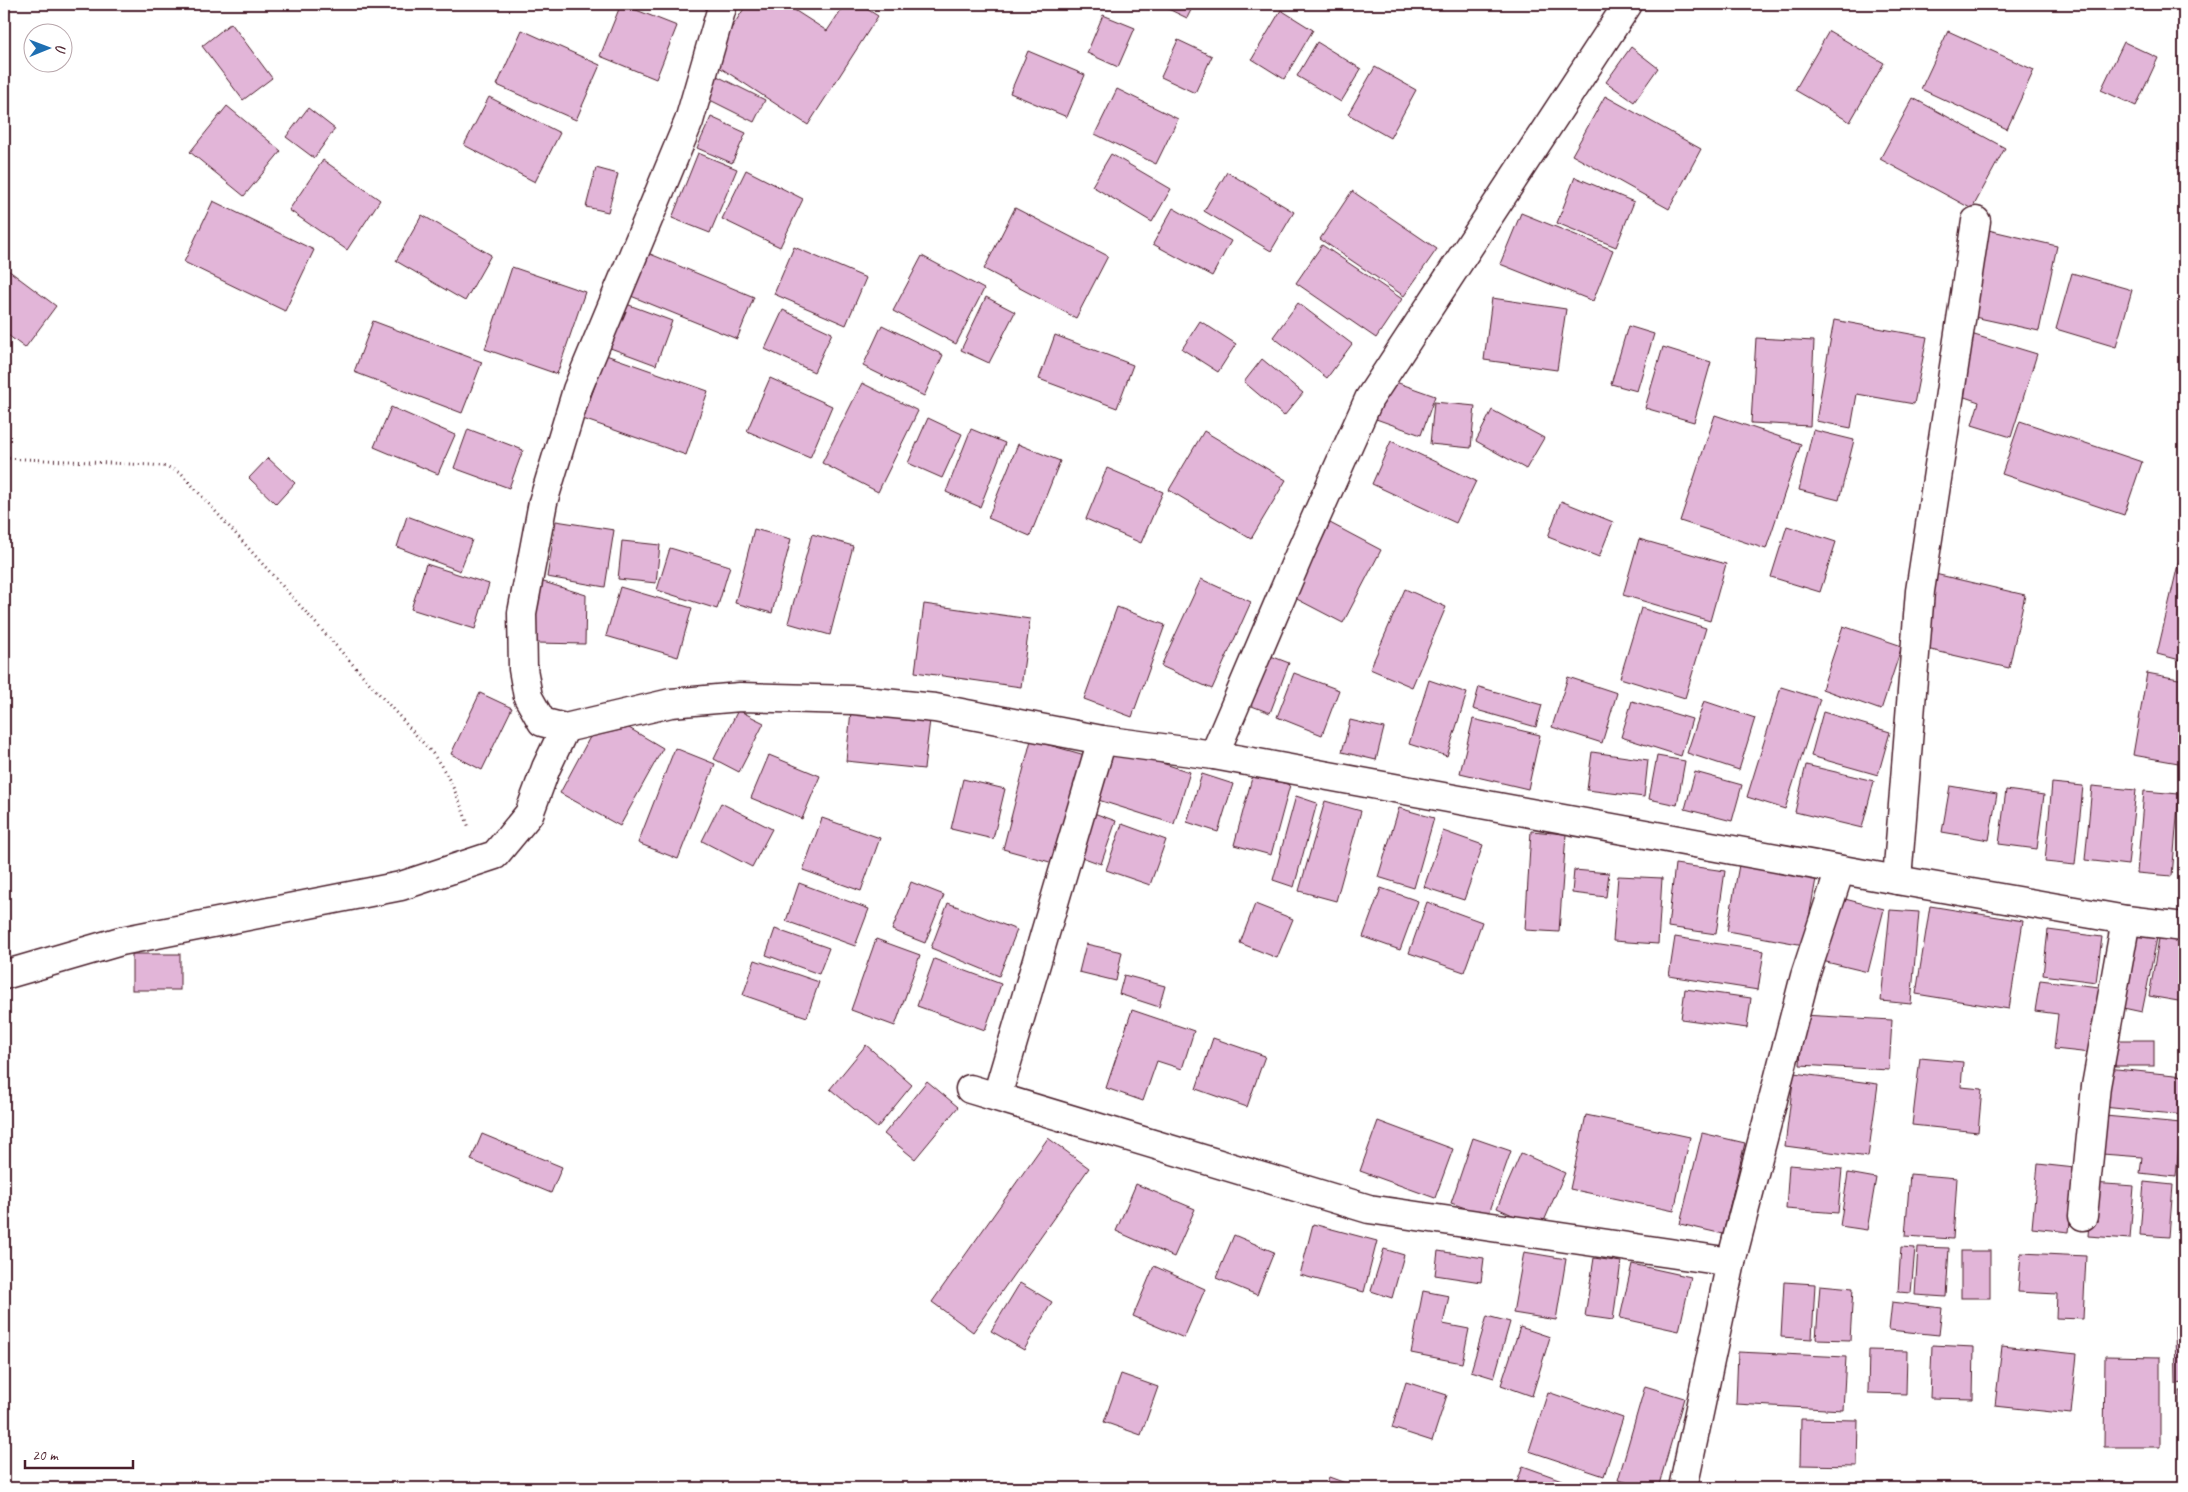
<svg xmlns="http://www.w3.org/2000/svg" width="2188" height="1492" viewBox="0 0 2188 1492" font-family="Caveat,sans-serif">
<style>
.building{fill:#e2b5d8;stroke:#4a1f2b}
.lines{fill:none;stroke-linecap:round;stroke-linejoin:round}
.minor-casing{stroke:#4a1f2b;stroke-width:31}
.tertiary-casing{stroke:#4a1f2b;stroke-width:31}
.path{stroke:#4a1f2b;stroke-width:3;stroke-dasharray:1 4;stroke-linecap:butt}
.minor{stroke:#fff;stroke-width:28}
.tertiary{stroke:#fff;stroke-width:28}
</style>
<rect width="100%" height="100%" fill="#fff"/>
<filter id="ink" filterUnits="userSpaceOnUse"><feTurbulence type="fractalNoise" baseFrequency=".02" numOctaves="2"/><feDisplacementMap in="SourceGraphic" scale="10" xChannelSelector="R" yChannelSelector="G"/><feConvolveMatrix kernelMatrix="1 2 1 2 8 2 1 2 1" color-interpolation-filters="sRGB"/></filter>
<g filter="url(#ink)">
<g class="building">
<path d="M621 4 677 26 656 79 600 56Z"/>
<path d="M747 4H785L827 31 845 4H859L878 16 808 125 710 61Z"/>
<path d="M1158 4H1194L1187 18Z"/>
<path d="M1281 10 1313 30 1284 79 1252 59Z"/>
<path d="M1103 15 1135 28 1118 67 1087 53Z"/>
<path d="M231 23 272 78 243 100 202 46Z"/>
<path d="M522 30 600 65 576 120 497 85Z"/>
<path d="M1829 31 1884 63 1850 122 1795 90Z"/>
<path d="M1948 31 2034 70 2007 129 1921 89Z"/>
<path d="M1178 40 1212 56 1195 93 1161 77Z"/>
<path d="M1317 42 1361 69 1341 102 1297 76Z"/>
<path d="M2124 42 2158 58 2136 106 2101 90Z"/>
<path d="M1631 47 1658 68 1634 102 1606 82Z"/>
<path d="M1028 51 1085 75 1067 117 1010 93Z"/>
<path d="M1375 67 1416 90 1390 138 1348 114Z"/>
<path d="M717 76 765 100 754 122 706 98Z"/>
<path d="M1117 89 1178 119 1156 164 1095 134Z"/>
<path d="M1605 96 1701 149 1669 209 1572 155Z"/>
<path d="M489 97 560 133 535 182 464 145Z"/>
<path d="M1913 98 2005 148 1972 209 1880 159Z"/>
<path d="M227 106 281 151 244 196 190 152Z"/>
<path d="M308 108 335 129 314 158 286 137Z"/>
<path d="M711 117 746 133 732 163 697 148Z"/>
<path d="M698 153 737 169 710 233 672 218Z"/>
<path d="M1111 154 1171 189 1152 222 1092 186Z"/>
<path d="M323 160 380 200 347 250 289 210Z"/>
<path d="M596 168 618 174 608 212 586 207Z"/>
<path d="M746 170 803 199 780 247 722 219Z"/>
<path d="M1227 172 1294 212 1271 251 1204 211Z"/>
<path d="M1575 177 1634 202 1616 247 1557 223Z"/>
<path d="M1352 191 1437 249 1404 296 1320 239Z"/>
<path d="M2184 195V209L2180 208Z"/>
<path d="M213 201 314 250 285 311 184 262Z"/>
<path d="M1015 208 1108 256 1076 318 984 269Z"/>
<path d="M1173 208 1231 241 1212 276 1153 244Z"/>
<path d="M1521 213 1613 250 1593 301 1500 264Z"/>
<path d="M422 215 491 255 465 301 396 261Z"/>
<path d="M1984 229 2057 246 2039 331 1965 315Z"/>
<path d="M1322 245 1402 299 1376 338 1296 283Z"/>
<path d="M794 247 866 278 846 325 774 294Z"/>
<path d="M643 251 754 297 737 339 626 294Z"/>
<path d="M922 256 984 289 956 344 893 311Z"/>
<path d="M4 267 56 306 25 348 4 332Z"/>
<path d="M512 267 585 292 557 374 485 349Z"/>
<path d="M2072 273 2132 290 2116 347 2056 329Z"/>
<path d="M986 297 1015 312 989 363 961 350Z"/>
<path d="M1492 298 1566 309 1557 370 1484 360Z"/>
<path d="M621 302 672 321 656 365 605 346Z"/>
<path d="M1298 303 1352 344 1327 378 1273 337Z"/>
<path d="M783 310 832 333 814 372 765 349Z"/>
<path d="M1834 320 1927 337 1914 404 1857 394 1851 428 1816 421Z"/>
<path d="M373 321 482 362 462 413 354 372Z"/>
<path d="M1200 321 1236 344 1218 372 1182 349Z"/>
<path d="M882 325 943 355 924 396 863 366Z"/>
<path d="M1628 326 1654 334 1637 391 1611 384Z"/>
<path d="M1971 334 2037 354 2011 437 1972 425 1979 402 1953 393Z"/>
<path d="M1055 335 1133 365 1117 408 1039 379Z"/>
<path d="M1756 338 1814 341 1810 426 1751 423Z"/>
<path d="M1663 347 1711 362 1694 422 1645 408Z"/>
<path d="M606 355 708 391 686 455 583 419Z"/>
<path d="M1262 359 1303 393 1284 416 1244 382Z"/>
<path d="M770 378 832 406 810 458 747 431Z"/>
<path d="M1390 380 1435 396 1421 435 1376 419Z"/>
<path d="M862 383 918 411 878 492 822 463Z"/>
<path d="M1434 402 1475 406 1471 448 1430 444Z"/>
<path d="M391 407 455 435 438 474 374 447Z"/>
<path d="M1492 410 1544 438 1526 469 1476 441Z"/>
<path d="M1715 415 1801 444 1766 549 1680 521Z"/>
<path d="M928 418 962 434 942 478 908 463Z"/>
<path d="M2020 421 2142 462 2124 515 2002 474Z"/>
<path d="M468 429 523 450 509 488 454 468Z"/>
<path d="M971 429 1005 443 980 507 946 492Z"/>
<path d="M1813 430 1854 440 1839 500 1799 490Z"/>
<path d="M1204 431 1286 480 1251 539 1169 490Z"/>
<path d="M1391 441 1476 481 1456 523 1372 484Z"/>
<path d="M1018 444 1060 461 1030 536 988 518Z"/>
<path d="M268 458 295 483 276 504 249 478Z"/>
<path d="M1107 468 1163 492 1141 543 1086 519Z"/>
<path d="M1561 501 1613 522 1599 557 1548 537Z"/>
<path d="M407 516 472 540 460 571 397 547Z"/>
<path d="M556 521 614 530 605 587 547 577Z"/>
<path d="M1330 523 1381 550 1343 623 1293 597Z"/>
<path d="M1787 526 1836 542 1820 592 1771 577Z"/>
<path d="M754 529 791 539 772 613 735 603Z"/>
<path d="M812 534 853 546 830 635 788 623Z"/>
<path d="M1639 539 1726 564 1710 621 1623 595Z"/>
<path d="M622 541 660 545 656 583 618 579Z"/>
<path d="M670 548 730 566 717 609 657 590Z"/>
<path d="M2180 556 2184 557V661L2157 654Z"/>
<path d="M426 564 489 584 475 629 411 609Z"/>
<path d="M1935 574 2025 595 2009 668 1918 647Z"/>
<path d="M1201 579 1251 602 1212 689 1161 666Z"/>
<path d="M537 580 586 595 585 644 536 643Z"/>
<path d="M620 587 692 608 678 657 606 636Z"/>
<path d="M1405 589 1446 607 1412 687 1370 669Z"/>
<path d="M924 604 1030 619 1021 687 915 672Z"/>
<path d="M1117 607 1165 625 1132 717 1084 699Z"/>
<path d="M1641 608 1706 628 1685 698 1620 678Z"/>
<path d="M1843 626 1902 646 1881 710 1822 689Z"/>
<path d="M1263 653 1289 663 1270 713 1244 703Z"/>
<path d="M1294 673 1339 690 1322 735 1277 717Z"/>
<path d="M2147 673 2184 680V764L2133 755Z"/>
<path d="M1568 677 1617 693 1602 743 1552 727Z"/>
<path d="M1429 680 1467 693 1447 756 1409 744Z"/>
<path d="M1479 687 1542 705 1536 727 1473 709Z"/>
<path d="M1781 687 1820 699 1785 809 1747 797Z"/>
<path d="M480 693 512 708 482 770 451 754Z"/>
<path d="M1632 701 1692 719 1681 756 1621 737Z"/>
<path d="M1704 701 1755 718 1739 770 1687 753Z"/>
<path d="M738 710 764 723 739 772 714 759Z"/>
<path d="M851 711 930 720 924 769 846 761Z"/>
<path d="M1823 712 1890 732 1878 775 1811 756Z"/>
<path d="M1473 719 1540 735 1528 789 1460 773Z"/>
<path d="M1350 720 1384 728 1376 760 1342 752Z"/>
<path d="M629 728 663 748 620 826 560 793 590 737Z"/>
<path d="M1031 740 1085 755 1057 864 1003 849Z"/>
<path d="M1108 746 1190 772 1174 824 1092 798Z"/>
<path d="M675 748 715 764 678 859 638 843Z"/>
<path d="M1592 752 1648 760 1644 797 1587 790Z"/>
<path d="M769 755 820 776 802 819 751 798Z"/>
<path d="M1657 756 1685 761 1677 805 1649 799Z"/>
<path d="M1806 765 1874 781 1862 828 1795 812Z"/>
<path d="M1695 772 1742 785 1732 821 1685 809Z"/>
<path d="M1202 774 1233 784 1218 832 1187 822Z"/>
<path d="M1253 774 1290 785 1271 855 1234 845Z"/>
<path d="M963 779 1005 789 993 839 951 829Z"/>
<path d="M2052 783 2083 786 2075 865 2045 862Z"/>
<path d="M1950 786 1997 794 1989 840 1942 832Z"/>
<path d="M2092 786 2136 790 2128 865 2085 860Z"/>
<path d="M2006 790 2044 795 2037 849 1999 844Z"/>
<path d="M2144 791 2179 794 2172 876 2137 873Z"/>
<path d="M1296 796 1317 803 1294 887 1273 880Z"/>
<path d="M1325 801 1361 811 1336 901 1299 891Z"/>
<path d="M721 803 772 829 752 867 702 841Z"/>
<path d="M1399 808 1434 818 1414 888 1378 877Z"/>
<path d="M1091 812 1116 821 1101 864 1076 855Z"/>
<path d="M822 818 880 838 861 891 803 870Z"/>
<path d="M1122 824 1166 840 1150 885 1106 870Z"/>
<path d="M1443 831 1483 845 1464 900 1424 887Z"/>
<path d="M1531 831 1566 834 1559 932 1525 930Z"/>
<path d="M1675 864 1725 871 1716 934 1668 927Z"/>
<path d="M1739 865 1816 879 1804 945 1727 931Z"/>
<path d="M1574 870 1609 873 1606 897 1572 893Z"/>
<path d="M1618 876 1662 878 1658 944 1613 941Z"/>
<path d="M911 882 944 895 925 943 892 930Z"/>
<path d="M799 883 869 909 855 946 786 921Z"/>
<path d="M1381 888 1418 901 1400 950 1363 937Z"/>
<path d="M1837 897 1884 909 1868 972 1822 961Z"/>
<path d="M1427 902 1482 922 1464 972 1409 953Z"/>
<path d="M948 903 1017 930 999 976 931 948Z"/>
<path d="M1255 904 1293 919 1277 958 1240 943Z"/>
<path d="M1930 906 2023 921 2009 1009 1916 994Z"/>
<path d="M1890 910 1919 912 1911 1004 1881 1001Z"/>
<path d="M2130 928 2158 933 2142 1012 2114 1006Z"/>
<path d="M775 929 829 948 819 974 766 955Z"/>
<path d="M2048 930 2102 937 2096 982 2043 975Z"/>
<path d="M2160 933 2184 938V1002L2149 996Z"/>
<path d="M1675 937 1764 951 1758 990 1669 976Z"/>
<path d="M876 939 920 955 895 1026 851 1010Z"/>
<path d="M1086 944 1122 952 1116 981 1079 972Z"/>
<rect x="132" y="954" width="48" height="36"/>
<path d="M934 959 1001 984 985 1030 917 1006Z"/>
<path d="M755 960 819 982 807 1017 743 995Z"/>
<path d="M1124 975 1165 986 1159 1007 1119 994Z"/>
<path d="M2040 980 2099 987 2091 1053 2054 1049 2058 1014 2035 1011Z"/>
<path d="M1685 989 1751 998 1747 1028 1681 1019Z"/>
<path d="M1132 1010 1194 1031 1182 1069 1157 1061 1143 1101 1106 1088Z"/>
<path d="M1803 1015 1892 1020 1889 1070 1800 1065Z"/>
<path d="M1213 1038 1265 1056 1247 1107 1196 1089Z"/>
<rect x="2115" y="1040" width="39" height="26"/>
<path d="M866 1045 912 1085 877 1128 830 1089Z"/>
<path d="M1920 1058 1963 1062 1961 1087 1982 1089 1978 1132 1912 1125Z"/>
<path d="M2107 1068 2184 1076V1115L2103 1107Z"/>
<path d="M1794 1073 1878 1084 1868 1157 1785 1146Z"/>
<path d="M927 1081 958 1107 915 1159 884 1134Z"/>
<path d="M1586 1115 1690 1137 1674 1211 1570 1189Z"/>
<path d="M2105 1116 2181 1123 2176 1177 2140 1173 2142 1157 2102 1154Z"/>
<path d="M1378 1121 1453 1149 1435 1198 1360 1171Z"/>
<path d="M1702 1133 1745 1143 1723 1234 1680 1224Z"/>
<path d="M482 1134 562 1167 551 1193 471 1160Z"/>
<path d="M1048 1138 1089 1168 973 1332 932 1302Z"/>
<path d="M1473 1138 1511 1151 1488 1216 1451 1203Z"/>
<path d="M1521 1153 1565 1173 1541 1228 1497 1208Z"/>
<path d="M2038 1164 2075 1168 2069 1232 2032 1228Z"/>
<path d="M1789 1165 1842 1169 1838 1213 1786 1209Z"/>
<path d="M1848 1173 1876 1178 1867 1230 1840 1226Z"/>
<path d="M1910 1174 1957 1178 1953 1239 1905 1236Z"/>
<path d="M2144 1182 2173 1185 2169 1237 2140 1235Z"/>
<path d="M2092 1183 2134 1186 2130 1239 2088 1236Z"/>
<path d="M1136 1184 1195 1209 1174 1257 1116 1231Z"/>
<path d="M2182 1186H2184V1234H2179Z"/>
<path d="M1313 1224 1377 1241 1364 1292 1300 1275Z"/>
<path d="M1234 1235 1274 1252 1257 1295 1216 1278Z"/>
<path d="M1901 1247 1915 1248 1911 1293 1898 1292Z"/>
<path d="M1918 1247 1949 1248 1946 1297 1915 1295Z"/>
<path d="M1384 1249 1404 1255 1392 1298 1371 1291Z"/>
<path d="M1438 1251 1484 1258 1481 1282 1435 1275Z"/>
<rect x="1961" y="1251" width="29" height="47"/>
<path d="M1524 1252 1566 1259 1556 1320 1513 1313Z"/>
<path d="M2021 1253 2086 1256 2083 1319 2056 1318 2057 1294 2018 1292Z"/>
<path d="M1594 1258 1621 1262 1613 1320 1585 1316Z"/>
<path d="M1632 1264 1691 1277 1679 1331 1620 1318Z"/>
<path d="M1154 1266 1205 1289 1184 1338 1133 1316Z"/>
<path d="M1784 1282 1815 1284 1812 1339 1781 1337Z"/>
<path d="M1020 1283 1052 1302 1024 1350 991 1331Z"/>
<path d="M1820 1285 1853 1288 1850 1340 1816 1339Z"/>
<path d="M1423 1291 1449 1296 1443 1324 1469 1329 1462 1363 1411 1353Z"/>
<path d="M1892 1302 1942 1308 1939 1335 1889 1330Z"/>
<path d="M1487 1316 1510 1322 1494 1378 1471 1371Z"/>
<path d="M2175 1326H2184V1383L2176 1384Z"/>
<path d="M1520 1327 1550 1337 1532 1396 1501 1385Z"/>
<path d="M1932 1345 1974 1347 1973 1399 1930 1398Z"/>
<path d="M2002 1346 2077 1354 2071 1414 1995 1406Z"/>
<path d="M1869 1350 1907 1351 1906 1394 1868 1393Z"/>
<path d="M1738 1352 1846 1357 1843 1410 1736 1404Z"/>
<path d="M2105 1356 2160 1357V1447H2104Z"/>
<path d="M1121 1374 1158 1387 1141 1435 1104 1422Z"/>
<path d="M1406 1382 1447 1395 1432 1441 1392 1428Z"/>
<path d="M1645 1386 1684 1398 1658 1488H1648L1618 1480Z"/>
<rect x="2180" y="1391" width="4" height="60"/>
<path d="M1548 1392 1623 1418 1604 1476 1529 1451Z"/>
<path d="M1801 1419 1858 1420 1857 1466 1800 1465Z"/>
<path d="M1523 1466 1584 1488H1515Z"/>
<path d="M1329 1477 1351 1485 1350 1488H1325Z"/>
</g>
<g class="lines">
<g class="minor-casing">
<g id="minor">
<path d="M1214 755 1300 553 1369 399 1628 4"/>
<path d="M1897 880 1920 591 1976 221"/>
<path d="M4 975 121 941 401 886 495 855 529 814 546 768 565 728"/>
<path d="M970 1089 1369 1209 1731 1262"/>
<path d="M997 1096 1102 740"/>
<path d="M2083 1216 2096 1086 2126 920"/>
<path d="M1683 1488 1731 1262 1805 976 1840 870"/>
</g>
</g>
<g class="tertiary-casing">
<path id="tertiary" d="M723 4 689 121 577 390 543 502 522 613 523 669 528 697 542 722 565 728 671 703 740 697 854 700 935 708 1102 740 1214 755 1897 880 2126 920 2184 927"/>
</g>
<path class="path" d="M4 458 152 465 168 467 182 474 433 754C450 777 460 801 469 828"/>
<use href="#minor" class="minor"/>
<use href="#tertiary" class="tertiary"/>
</g>
</g>
<rect width="2188" height="1492" fill="none" stroke="#fff" stroke-width="20"/>
<rect x="10" y="10" width="2168" height="1472" fill="none" stroke="#4a1f2b" stroke-width="2" filter="url(#ink)"/>
<g transform="translate(48 48) rotate(89)"><circle r="24" fill="#ffffff" stroke="#b7a5aa"/>
<path d="M0-4L9 19L0 12L-9 19Z" fill="#1f6fb2"/>
<text y="-8" font-size="14" font-weight="bold" text-anchor="middle" fill="#4a1f2b">U</text>
</g>
<path d="M25 1460v8h108v-8" fill="none" stroke="#4a1f2b" stroke-width="2.5"/>
<text x="32" y="1460" font-size="15" fill="#4a1f2b" stroke="#ffffff" stroke-width="4" paint-order="stroke">20 m</text>
</svg>
